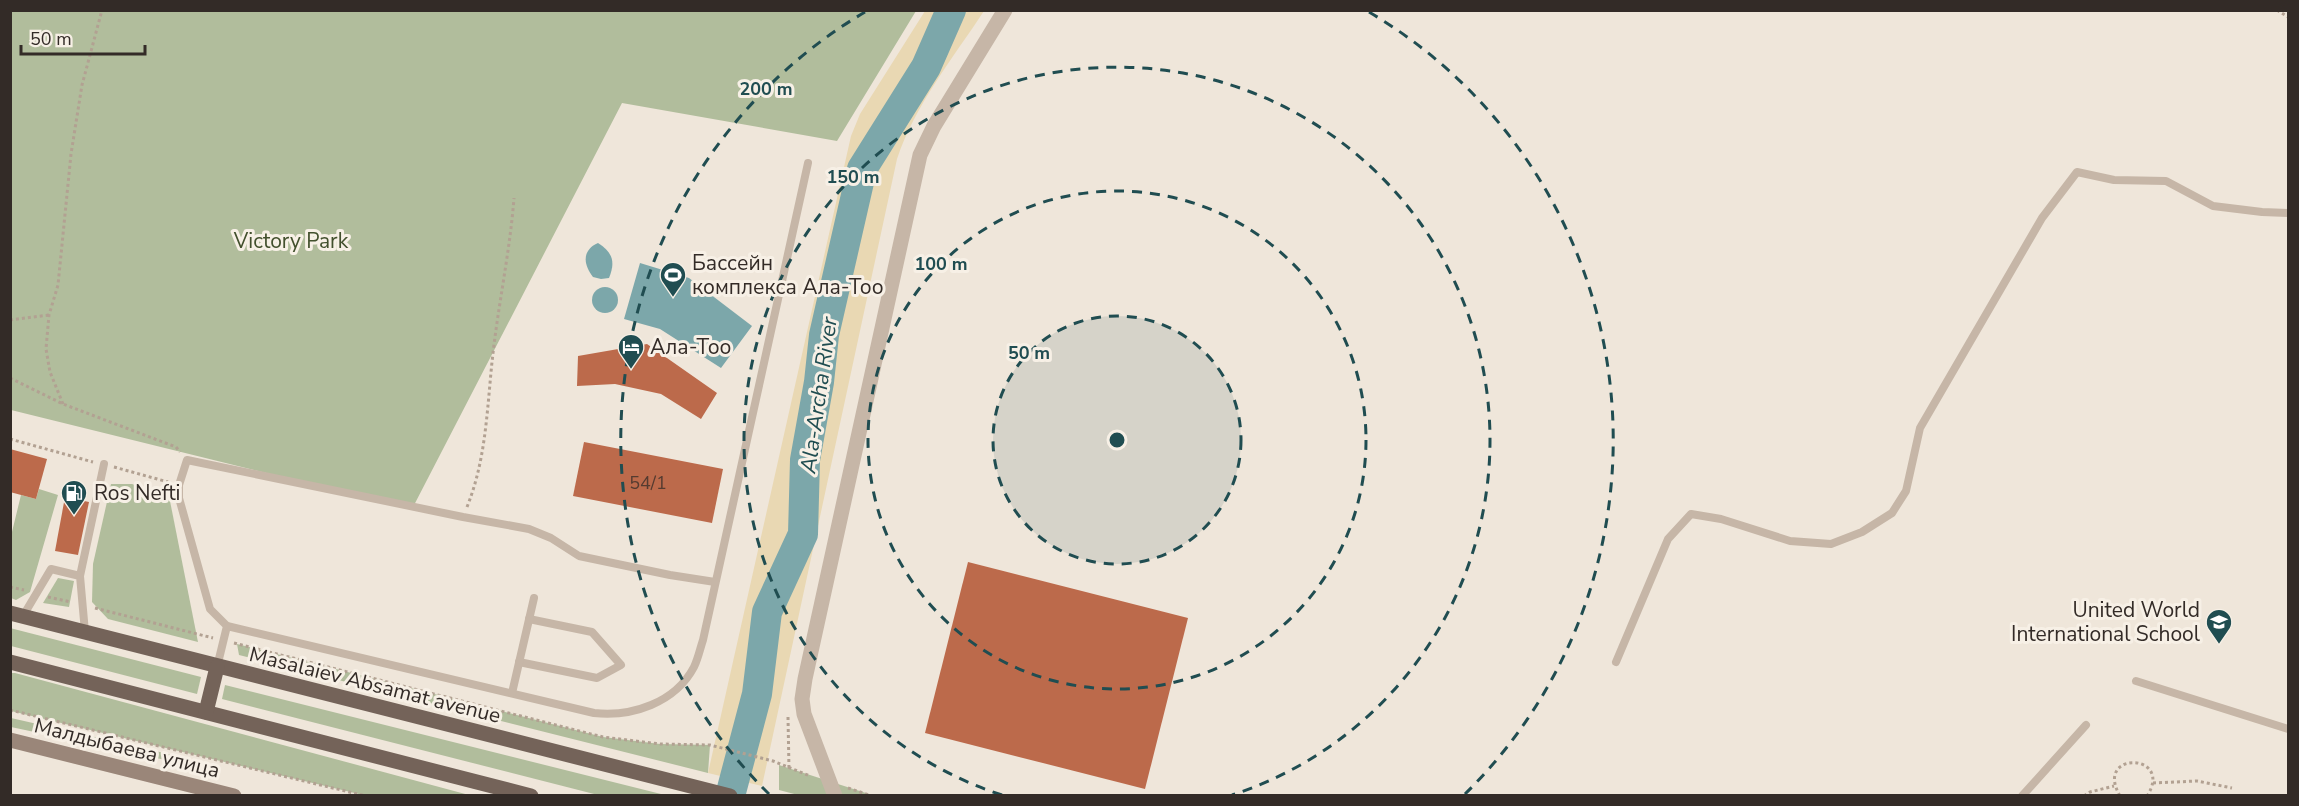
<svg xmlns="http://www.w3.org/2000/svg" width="2299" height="806" viewBox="0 0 2299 806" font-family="'Nunito Sans',sans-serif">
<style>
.green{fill:#b1bd9c}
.sand{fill:#e9d8b3}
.water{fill:#7ca7aa}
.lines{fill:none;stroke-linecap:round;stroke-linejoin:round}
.river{stroke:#7ca7aa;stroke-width:30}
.building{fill:#bc6a4b}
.path{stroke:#b2a192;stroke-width:3;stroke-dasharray:3 3;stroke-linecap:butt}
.lane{stroke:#c6b6a7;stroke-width:8}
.street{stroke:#c6b6a7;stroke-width:15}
.secondary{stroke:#9a8679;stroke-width:15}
.primary{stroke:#746359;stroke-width:15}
.ring{fill:none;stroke:#204d51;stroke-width:3;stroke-dasharray:10 8}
.labels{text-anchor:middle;stroke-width:6;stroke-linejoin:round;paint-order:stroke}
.number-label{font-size:18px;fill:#553b30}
.park-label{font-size:21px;fill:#42502d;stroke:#f7f0e6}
.poi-label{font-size:21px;fill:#332b27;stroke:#f7f0e6;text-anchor:start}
.street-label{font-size:21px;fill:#332b27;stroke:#f7f0e6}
.water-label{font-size:22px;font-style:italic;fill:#204d51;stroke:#f7f0e6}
.centre{fill:#204d51;stroke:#f7f0e6;stroke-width:3}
.ring-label{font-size:18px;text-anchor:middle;font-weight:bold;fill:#204d51;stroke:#f7f0e6;stroke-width:6;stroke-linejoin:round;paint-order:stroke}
</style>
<rect width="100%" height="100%" fill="#efe6da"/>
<g class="green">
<path d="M10 11H916L837 141 622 103 412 509 11 410Z"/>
<path d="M111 484H132L169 496 198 642 108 619 92 602 93 564Z"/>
<path d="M39 489 58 495 30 592 16 600 11 598V536L21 495 36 499Z"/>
<path d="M58 578 74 581 69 607 43 603Z"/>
<path d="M10 628 201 677 197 694 11 646Z"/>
<path d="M237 644 603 737 660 744 710 745 708 773 239 655Z"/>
<path d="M11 673H15L469 795H363L11 711Z"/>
<path d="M225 685 665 795H598L222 699Z"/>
<path d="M11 718 177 756 175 762 11 727Z"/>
<path d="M779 765 872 795H798L779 790Z"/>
</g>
<path class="sand" d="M925 11H984C953 58 915 105 897 159L762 786 708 773 851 136 860 114Z"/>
<g class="water">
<path d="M598 243C612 252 616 261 609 278L601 279 593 277C583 264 582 250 598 243Z"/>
<path d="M640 263 689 278 752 326 721 368 660 329 624 319Z"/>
<circle cx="605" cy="300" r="13"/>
</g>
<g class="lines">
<path class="river" d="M730 796 757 694 767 612 803 534 805 460 819 382 824 335 862 169 926 67 951 10"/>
</g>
<g class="building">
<path d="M647 344 717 393 701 419 661 394 615 384 577 386 578 356Z"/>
<path d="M584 442 723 469 712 523 573 496Z"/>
<path d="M10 449 47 459 36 499 10 492Z"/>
<path d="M65 497 89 502 78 555 55 551Z"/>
<path d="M968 562 1188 618 1145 789 925 733Z"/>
</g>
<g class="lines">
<g class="path">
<path d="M2277 10 2288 17"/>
<path d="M10 320 49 315"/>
<path d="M10 378 63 404 176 447 180 452"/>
<path d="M63 404 50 372 46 349 49 315 58 285 71 154 82 85 102 10"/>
<path d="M10 439 93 462"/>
<path d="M114 467 168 482"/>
<path d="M467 507C487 457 487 405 493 353 499 301 510 250 514 198"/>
<path d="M10 587 24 590"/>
<path d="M48 597 71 602"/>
<path d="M95 608 213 638"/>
<path d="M234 643 603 737 660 744 710 745 773 761 810 776"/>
<path d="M10 710 366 796"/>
<path d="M788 717 789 769"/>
<path d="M2153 783 2197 781 2232 788"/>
<path d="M848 788 872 796"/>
<path d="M2084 796 2090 792 2114 786"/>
<path d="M2120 796C2093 750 2175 753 2147 796"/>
</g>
<g class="lane">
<path d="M80 576 104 464"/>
<path d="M23 616 51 569 80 576 85 632"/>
<path d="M227 626 594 713C632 717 675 703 694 667 698 659 700 649 703 640L808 163"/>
<path d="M519 662 597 678 621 665 592 632 529 619"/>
<path d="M1616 662 1668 539 1691 514 1721 519 1790 541 1831 544 1862 532 1892 513 1906 491 1920 428 2042 218 2077 172 2114 180 2166 181 2213 206 2262 212 2288 213"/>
<path d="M217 667 227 626 210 609 179 498V485L187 460 463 517 529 529 551 538 579 556 670 575 715 582"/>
<path d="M2136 681 2288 729"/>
<path d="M512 693 534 598"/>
<path d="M2022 796 2086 725"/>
</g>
<path class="street" d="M835 796 804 714 802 699 805 679 920 155 934 126 1005 10"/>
<path class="secondary" d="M10 740 234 796"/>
<g class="primary">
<path d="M10 613 730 796"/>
<path d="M10 662 531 796"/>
<path d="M206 712 217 667"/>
</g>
</g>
<circle cx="1117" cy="440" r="124" fill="#204d51" fill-opacity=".12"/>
<g class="ring">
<circle cx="1117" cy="440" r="124"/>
<circle cx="1117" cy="440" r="249"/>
<path d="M1002 795A373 373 0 1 1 1232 795"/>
<path d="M769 794A497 497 0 0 1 865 12M1369 12A497 497 0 0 1 1465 794"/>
</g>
<defs>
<g id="stadium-pin" transform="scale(1.35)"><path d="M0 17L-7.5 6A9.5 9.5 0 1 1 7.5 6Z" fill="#204d51" stroke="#f7f0e6"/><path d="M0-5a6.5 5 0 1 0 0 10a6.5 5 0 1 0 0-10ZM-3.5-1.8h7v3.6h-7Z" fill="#fff"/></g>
<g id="hotel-pin" transform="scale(1.35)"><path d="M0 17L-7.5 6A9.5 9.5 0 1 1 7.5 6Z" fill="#204d51" stroke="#f7f0e6"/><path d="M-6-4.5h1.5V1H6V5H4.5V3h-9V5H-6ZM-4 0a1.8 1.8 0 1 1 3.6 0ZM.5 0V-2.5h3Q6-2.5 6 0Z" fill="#fff"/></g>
<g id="fuel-pin" transform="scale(1.35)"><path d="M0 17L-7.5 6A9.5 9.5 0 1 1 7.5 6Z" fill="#204d51" stroke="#f7f0e6"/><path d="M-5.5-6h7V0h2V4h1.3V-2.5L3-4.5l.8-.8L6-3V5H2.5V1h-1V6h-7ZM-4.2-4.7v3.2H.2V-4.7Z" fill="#fff"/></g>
<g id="school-pin" transform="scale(1.35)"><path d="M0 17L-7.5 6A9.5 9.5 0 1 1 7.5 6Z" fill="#204d51" stroke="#f7f0e6"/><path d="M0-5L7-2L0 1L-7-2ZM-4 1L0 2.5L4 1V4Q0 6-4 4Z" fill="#fff"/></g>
</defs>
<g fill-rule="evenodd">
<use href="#stadium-pin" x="673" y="275"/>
<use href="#hotel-pin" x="631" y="347"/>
<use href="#fuel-pin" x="74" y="493"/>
<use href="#school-pin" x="2219" y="622"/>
</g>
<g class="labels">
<g class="number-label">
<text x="648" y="489">54/1</text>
</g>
<g class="park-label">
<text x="291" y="248">Victory Park</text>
</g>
<g class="poi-label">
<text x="692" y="270">Бассейн<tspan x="692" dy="24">комплекса Ала-Тоо</tspan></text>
<text x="650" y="354">Ала-Тоо</text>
<text x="94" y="500">Ros Nefti</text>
<text x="2200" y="617" text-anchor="end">United World<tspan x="2200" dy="24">International School</tspan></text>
</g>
<g class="street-label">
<text transform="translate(375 685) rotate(14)" y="7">Masalaiev Absamat avenue</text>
<text transform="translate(127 748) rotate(14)" y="7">Малдыбаева улица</text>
</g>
<g class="water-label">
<text transform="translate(818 395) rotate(-82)" y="8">Ala-Archa River</text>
</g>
</g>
<circle cx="1117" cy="440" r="9" class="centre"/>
<g class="ring-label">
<text x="766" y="95">200 m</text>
<text x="853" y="183">150 m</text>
<text x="941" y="270">100 m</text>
<text x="1029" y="359">50 m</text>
</g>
<rect width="2299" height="806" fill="none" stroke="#332b27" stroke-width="24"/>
<path d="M21 45v9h124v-9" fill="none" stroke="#332b27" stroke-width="3"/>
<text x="30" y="45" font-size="18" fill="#332b27" stroke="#f7f0e6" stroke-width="4.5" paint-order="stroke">50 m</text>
</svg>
